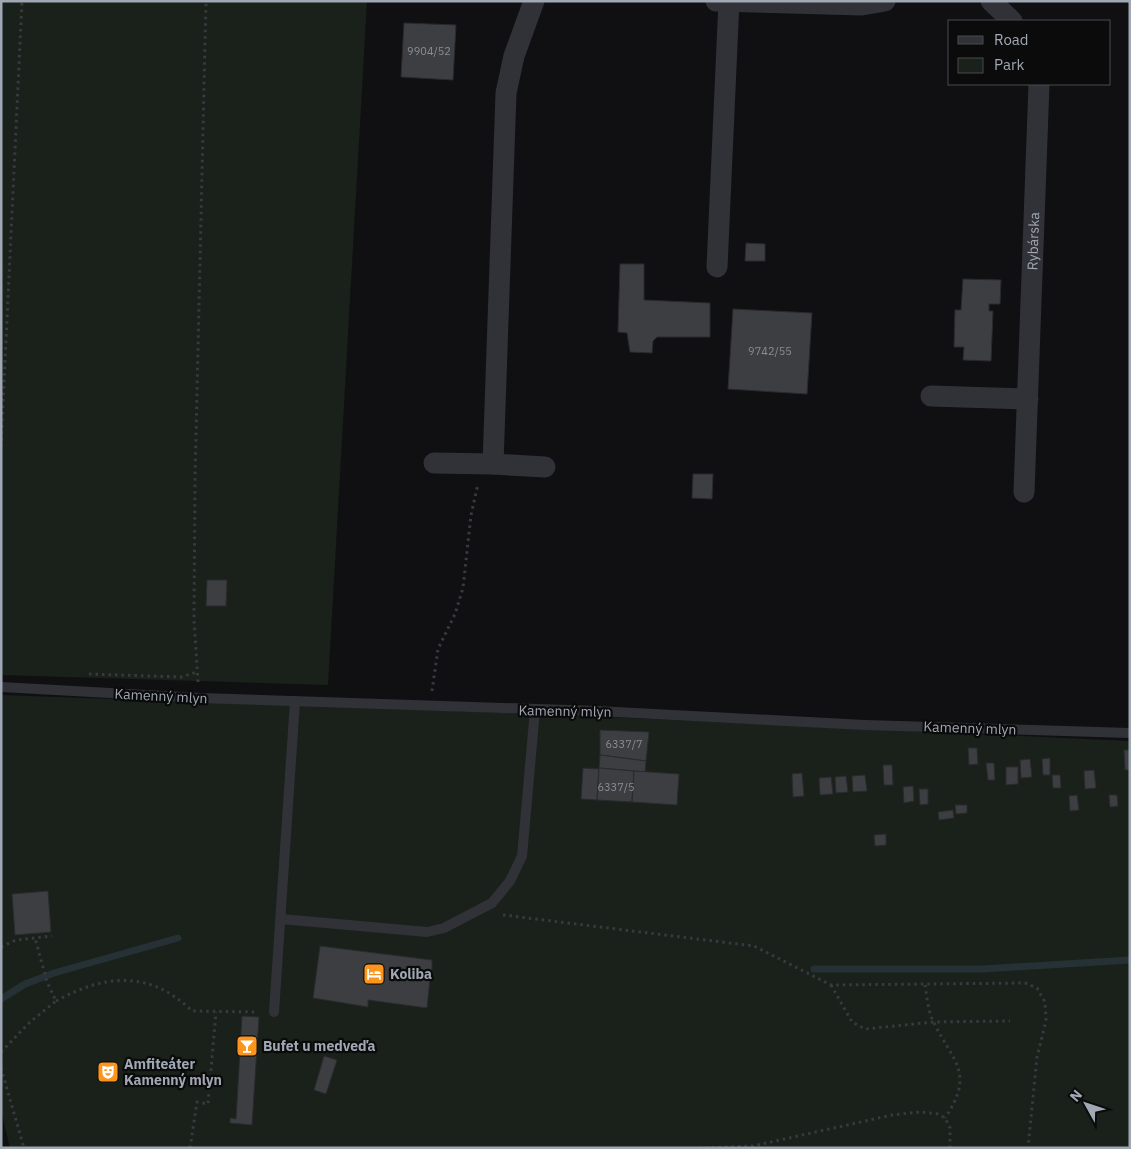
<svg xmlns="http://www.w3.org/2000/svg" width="1131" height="1149" viewBox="0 0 1131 1149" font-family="'IBM Plex Sans',sans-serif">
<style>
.green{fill:#1a211a}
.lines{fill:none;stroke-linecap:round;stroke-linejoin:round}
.stream{stroke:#263135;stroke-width:7}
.building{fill:#3c3e42;stroke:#2a2a2e}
.path{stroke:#373a3e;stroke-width:3;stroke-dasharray:2.5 4;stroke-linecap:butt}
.lane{stroke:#313237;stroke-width:10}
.street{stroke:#313237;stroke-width:21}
.labels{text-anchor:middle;stroke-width:4.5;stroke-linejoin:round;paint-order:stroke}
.number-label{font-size:11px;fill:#878e97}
.street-label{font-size:14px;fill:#a0a8b3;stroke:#0b0b0c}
.poi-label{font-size:14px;font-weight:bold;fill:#a0a8b3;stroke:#0b0b0c;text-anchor:start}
</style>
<rect width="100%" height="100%" fill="#101012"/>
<g class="green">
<path d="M1 1H367L328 685 1 675Z"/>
<path d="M1 695 542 714 1130 741V1148H10L1 1110Z"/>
</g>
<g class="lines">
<g class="stream">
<path d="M814 969H983L1130 960"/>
<path d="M1 999 25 984 54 973 178 938"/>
</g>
</g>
<g class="building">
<path d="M404 23 456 25 453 80 401 77Z"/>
<path d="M746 243 765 244V261H745Z"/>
<path d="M620 264H644V300L710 303V337H657L653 341 652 353 630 352 627 333 618 332Z"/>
<path d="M963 279 1001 280 1000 304H989V311H993L991 361 963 360 964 347H954L955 310H961Z"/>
<path d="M733 309 812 313 807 394 728 389Z"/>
<path d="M693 474H713L712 499 692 498Z"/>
<path d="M207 580H227L226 606H206Z"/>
<path d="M600 730 649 732 646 761 600 755Z"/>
<path d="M968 748H977L978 764 969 765Z"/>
<path d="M1124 750H1130V770H1125Z"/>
<path d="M600 755 646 761 645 772 599 768Z"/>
<path d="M1050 758V775H1043L1042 759Z"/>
<path d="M1030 759 1032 777 1021 778 1020 760Z"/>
<path d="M986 763H994L995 780H988Z"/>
<path d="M883 765H892L893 785H884Z"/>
<path d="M1006 767H1018V784L1006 785Z"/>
<path d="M583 768 599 769 597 800 581 799Z"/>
<path d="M599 768 634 771 632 802 597 800Z"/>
<path d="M1094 770 1096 788 1085 789 1084 771Z"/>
<path d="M634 771 679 774 677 805 632 802Z"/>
<path d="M802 773 804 796 793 797 792 774Z"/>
<path d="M865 775 867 791 853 792 852 776Z"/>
<path d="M1052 775H1060L1061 788H1053Z"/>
<path d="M846 776 848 792 836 793 835 777Z"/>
<path d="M831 777 833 794 820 795 819 778Z"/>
<path d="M913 786 914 801 904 803 903 787Z"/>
<path d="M919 789H928V804L920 805Z"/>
<path d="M1077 795 1079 810 1070 811 1069 796Z"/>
<path d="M1109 795H1117L1118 806 1110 807Z"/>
<path d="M955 805H967V813L956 814Z"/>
<path d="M953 810 954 818 939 820 938 812Z"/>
<path d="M886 834V845L875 846 874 835Z"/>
<path d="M48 891 51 932 15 935 12 894Z"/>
<path d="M320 946 432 960V978H430L427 1008 368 1000V1007L313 998Z"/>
<path d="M242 1016 259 1017 252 1125 230 1123V1118L236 1119Z"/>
<path d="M324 1056 337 1060 326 1094 314 1090Z"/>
</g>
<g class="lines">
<g class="path">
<path d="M1 447 22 1"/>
<path d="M89 674 181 677 197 672"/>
<path d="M198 682 194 620 195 479 206 1"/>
<path d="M432 691 438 649 455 614 463 588 471 515 478 484"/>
<path d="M503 915 754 946 831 985 1025 983 1037 988 1045 1002 1046 1021 1037 1057 1028 1148"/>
<path d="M1 947 16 940 52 936"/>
<path d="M831 985 852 1022 865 1029 933 1022 1010 1021"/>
<path d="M925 985C927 997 928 1012 934 1023 954 1063 975 1073 945 1118"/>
<path d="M56 1001C105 974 150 970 192 1011L258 1012"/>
<path d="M1 1052 30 1022 56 1001 47 982 35 938"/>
<path d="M1 1068 24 1148"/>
<path d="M190 1148 197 1102 208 1104 216 1012"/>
<path d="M699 1148 753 1146 892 1115 920 1112 938 1114 945 1118 950 1128V1148"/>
</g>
<g class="lane">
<path d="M1 687 200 698 597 711 865 725 1130 733"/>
<path d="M281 919 427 932 444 928 492 903 510 881 522 856 535 710"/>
<path d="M274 1012 295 701"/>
</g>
<g class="street">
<path d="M716 1 862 5 885 1"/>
<path d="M991 1 1012 21"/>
<path d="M717 267 729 1"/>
<path d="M931 396 1028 399"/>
<path d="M434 463 493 464 506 93 514 56 534 1"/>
<path d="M493 464 545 467"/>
<path id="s1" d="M1024 492 1039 84"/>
</g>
</g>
<defs>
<g id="hotel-square" transform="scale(1.125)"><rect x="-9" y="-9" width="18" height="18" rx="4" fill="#fc951d" stroke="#0b0b0c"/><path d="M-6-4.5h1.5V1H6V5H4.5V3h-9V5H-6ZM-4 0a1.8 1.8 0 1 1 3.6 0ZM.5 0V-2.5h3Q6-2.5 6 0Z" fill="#fff"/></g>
<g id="bar-square" transform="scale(1.125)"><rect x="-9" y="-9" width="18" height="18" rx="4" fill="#fc951d" stroke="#0b0b0c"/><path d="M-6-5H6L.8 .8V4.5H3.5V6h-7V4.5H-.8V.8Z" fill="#fff"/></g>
<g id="theatre-square" transform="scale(1.125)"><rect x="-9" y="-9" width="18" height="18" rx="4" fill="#fc951d" stroke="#0b0b0c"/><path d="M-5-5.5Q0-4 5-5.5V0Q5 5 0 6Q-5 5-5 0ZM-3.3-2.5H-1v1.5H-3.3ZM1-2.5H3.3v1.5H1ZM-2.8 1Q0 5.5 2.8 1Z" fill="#fff"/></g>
</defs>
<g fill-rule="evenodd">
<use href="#hotel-square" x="374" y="974"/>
<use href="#bar-square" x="247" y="1046"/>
<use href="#theatre-square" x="108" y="1072"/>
</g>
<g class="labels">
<g class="number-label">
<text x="429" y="55">9904/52</text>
<text x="770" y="355">9742/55</text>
<text x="624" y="748">6337/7</text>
<text x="616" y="791">6337/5</text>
</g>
<g class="street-label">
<text dy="5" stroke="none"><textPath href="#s1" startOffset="251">Rybárska</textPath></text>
<text transform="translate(161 696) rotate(3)" y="5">Kamenný mlyn</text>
<text transform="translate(565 711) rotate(1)" y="5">Kamenný mlyn</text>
<text transform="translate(970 728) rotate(2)" y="5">Kamenný mlyn</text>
</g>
<g class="poi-label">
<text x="390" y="979">Koliba</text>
<text x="263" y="1051">Bufet u medveďa</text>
<text x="124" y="1069">Amfiteáter<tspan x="124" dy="16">Kamenný mlyn</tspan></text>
</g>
</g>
<rect width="1131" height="1149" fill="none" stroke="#a0a8b3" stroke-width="5"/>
<rect x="948" y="20" width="162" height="65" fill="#0b0b0c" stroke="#474a4f"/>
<rect x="958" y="36" width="25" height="8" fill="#313237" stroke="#474a4f"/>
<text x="994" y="45" font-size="15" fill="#a0a8b3">Road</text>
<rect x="958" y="58" width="25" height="15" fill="#1a211a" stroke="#474a4f"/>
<text x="994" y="70" font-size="15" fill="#a0a8b3">Park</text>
<g transform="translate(1086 1104) rotate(310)" stroke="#0b0b0c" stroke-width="4" paint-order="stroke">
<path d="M0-4L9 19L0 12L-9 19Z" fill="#a0a8b3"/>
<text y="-8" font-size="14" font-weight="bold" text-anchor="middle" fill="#a0a8b3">N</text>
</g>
</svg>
